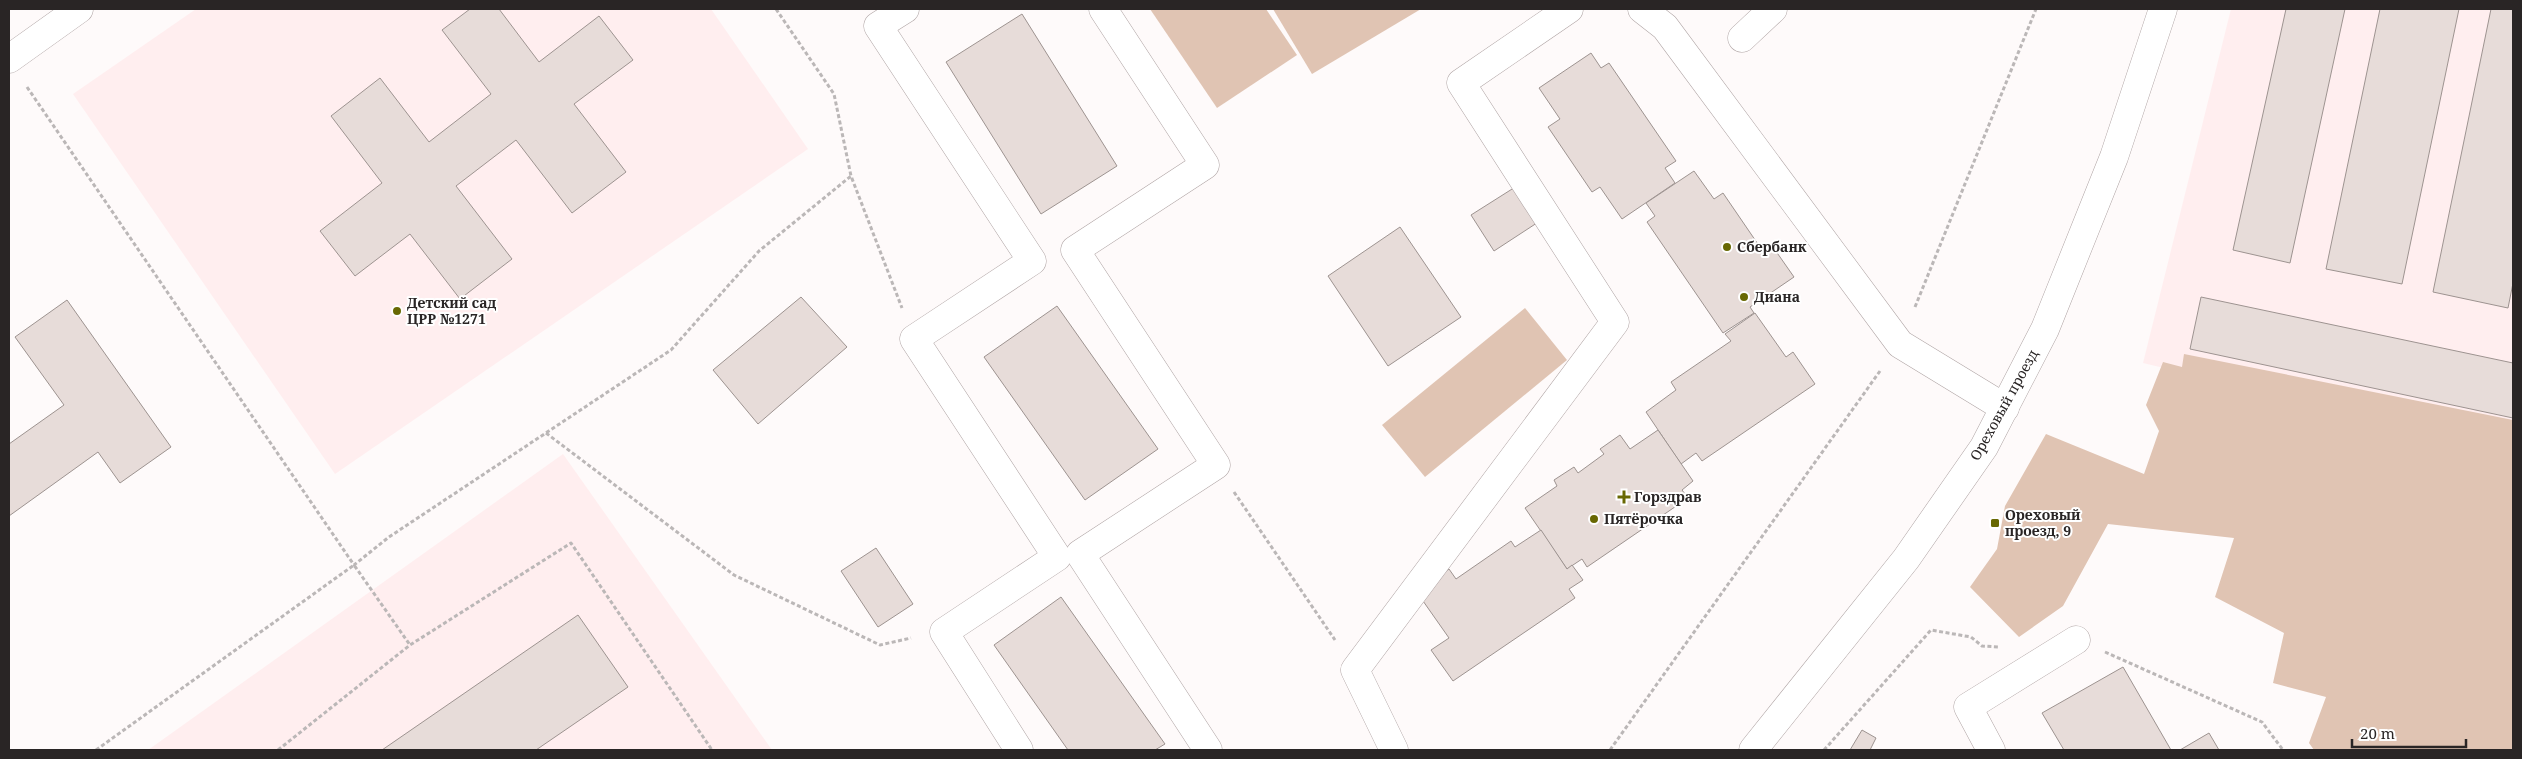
<svg xmlns="http://www.w3.org/2000/svg" width="2522" height="759" viewBox="0 0 2522 759" font-family="'Noto Serif',serif">
<style>
.built{fill:#ffeeef}
.green{fill:#e0c4b3}
.building{fill:#e7dcd9;stroke:#9d9390}
.lines{fill:none;stroke-linecap:round;stroke-linejoin:round}
.minor-casing{stroke:#afa4a4;stroke-width:29}
.path{stroke:#bbb7b7;stroke-width:3;stroke-dasharray:4 2.5;stroke-linecap:butt}
.minor{stroke:#fff;stroke-width:28}
.poi-dot{fill:#686803;stroke:#fff;stroke-width:2}
.labels{text-anchor:middle;stroke-width:4;stroke-linejoin:round;paint-order:stroke}
.poi-label{font-size:14px;font-weight:bold;fill:#292525;stroke:#fff;text-anchor:start}
.street-label{font-size:14px;fill:#292525;stroke:#fff}
</style>
<rect width="100%" height="100%" fill="#fefafa"/>
<g class="built">
<path d="M196 9H711L808 149 335 474 73 94Z"/>
<path d="M2231 9H2513V451L2143 363Z"/>
<path d="M563 454 772 750H148Z"/>
</g>
<g class="green">
<path d="M1150 9H1266L1297 55 1217 108Z"/>
<path d="M1273 9H1421L1312 74Z"/>
<path d="M1525 308 1567 360 1425 477 1382 425Z"/>
<path d="M2184 354 2513 420V750H2314L2309 743 2326 697 2273 683 2284 633 2215 597 2234 538 2108 524 2063 606 2019 637 1970 587 1997 549 2005 506 2046 434 2144 474 2159 431 2146 405 2163 362 2182 367Z"/>
</g>
<g class="building">
<path d="M470 9H499L539 62 599 16 633 60 574 104 626 172 572 213 516 140 456 186 512 259 460 299 410 234 355 276 320 231 382 183 331 116 380 78 429 142 491 94 442 30Z"/>
<path d="M2286 9H2345L2290 263 2233 250Z"/>
<path d="M2380 9H2459L2402 284 2326 269Z"/>
<path d="M2491 9H2513V283L2508 308 2433 292Z"/>
<path d="M1022 14 1117 166 1041 214 946 62Z"/>
<path d="M1591 53 1601 68 1609 63 1676 161 1665 168 1675 183 1622 219 1600 187 1592 192 1548 127 1560 119 1539 88Z"/>
<path d="M1694 171 1714 199 1723 193 1764 253 1773 247 1794 277 1750 307 1754 313 1723 333 1647 222 1655 216 1646 203Z"/>
<path d="M1520 184 1543 219 1494 251 1471 215Z"/>
<path d="M1400 227 1461 317 1388 366 1328 276Z"/>
<path d="M801 297 847 347 758 424 713 370Z"/>
<path d="M2201 297 2513 363V418L2190 349Z"/>
<path d="M67 300 171 447 120 483 98 452 9 516V444L64 405 15 337Z"/>
<path d="M1057 306 1158 449 1085 500 984 357Z"/>
<path d="M1755 313 1786 357 1793 352 1815 384 1702 461 1696 453 1681 464 1646 412 1676 390 1671 382 1731 341 1725 334Z"/>
<path d="M1658 430 1693 481 1682 490 1688 498 1587 567 1582 559 1567 569 1525 508 1557 486 1554 480 1574 467 1578 473 1604 454 1600 449 1620 435 1630 449Z"/>
<path d="M1541 530 1567 569 1572 565 1583 580 1569 589 1575 598 1453 681 1431 650 1449 638 1416 591 1449 569 1456 579 1511 541 1515 547Z"/>
<path d="M876 548 913 604 878 627 841 571Z"/>
<path d="M1061 597 1165 744 1155 750H1068L994 645Z"/>
<path d="M578 615 628 687 536 750H382Z"/>
<path d="M2123 667 2171 750H2064L2042 713Z"/>
<path d="M1862 730 1876 738 1870 750H1850Z"/>
<path d="M2209 733 2219 750H2180Z"/>
</g>
<g class="lines">
<g class="minor-casing">
<g id="minor">
<path d="M905 9 878 26 1032 261 914 339 1057 557 944 632 1019 750"/>
<path d="M1103 9 1205 165 1075 250 1216 465 1080 554 1208 750"/>
<path d="M1642 9 1665 27 1900 344 2005 408"/>
<path d="M1742 38 1773 9"/>
<path d="M9 59 79 9"/>
<path d="M1394 750 1355 670 1615 322 1461 83 1569 9"/>
<path d="M1753 750 1906 559 1984 447 2045 329 2114 157 2163 9"/>
<path d="M1991 750 1968 707 2076 640"/>
</g>
</g>
<g class="path">
<path d="M776 9 834 94 851 176"/>
<path d="M27 87 354 565 389 537 671 350 759 251 851 176 902 308"/>
<path d="M1915 307 2036 9"/>
<path d="M546 433 734 575 880 645 911 638"/>
<path d="M1234 492 1335 640"/>
<path d="M2105 652 2262 722 2283 750"/>
<path d="M96 750 354 565 410 645"/>
<path d="M278 750 410 645 571 543 712 750"/>
<path d="M1610 750 1880 371"/>
<path d="M1824 750 1931 630 1971 637 1982 646 1998 647"/>
</g>
<use href="#minor" class="minor"/>
</g>
<g class="poi-dot">
<circle cx="1727" cy="247" r="5"/>
<circle cx="1744" cy="297" r="5"/>
<circle cx="397" cy="311" r="5"/>
<path d="M1621.5 489.5h5v5h5v5h-5v5h-5v-5h-5v-5h5z"/>
<circle cx="1594" cy="519" r="5"/>
<rect x="1990" y="518" width="10" height="10" rx="2.5"/>
</g>
<g class="labels">
<g class="poi-label">
<text x="1737" y="252">Сбербанк</text>
<text x="1754" y="302">Диана</text>
<text x="407" y="308">Детский сад<tspan x="407" dy="16">ЦРР №1271</tspan></text>
<text x="1634" y="502">Горздрав</text>
<text x="2005" y="520">Ореховый<tspan x="2005" dy="16">проезд, 9</tspan></text>
<text x="1604" y="524">Пятёрочка</text>
</g>
<g class="street-label">
<text transform="translate(2004 405) rotate(-61)" y="5">Ореховый проезд</text>
</g>
</g>
<rect width="2522" height="759" fill="none" stroke="#292525" stroke-width="20"/>
<path d="M2352 739v8h114v-8" fill="none" stroke="#292525" stroke-width="2.5"/>
<text x="2360" y="739" font-size="15" fill="#292525" stroke="#ffffff" stroke-width="4" paint-order="stroke">20 m</text>
</svg>
